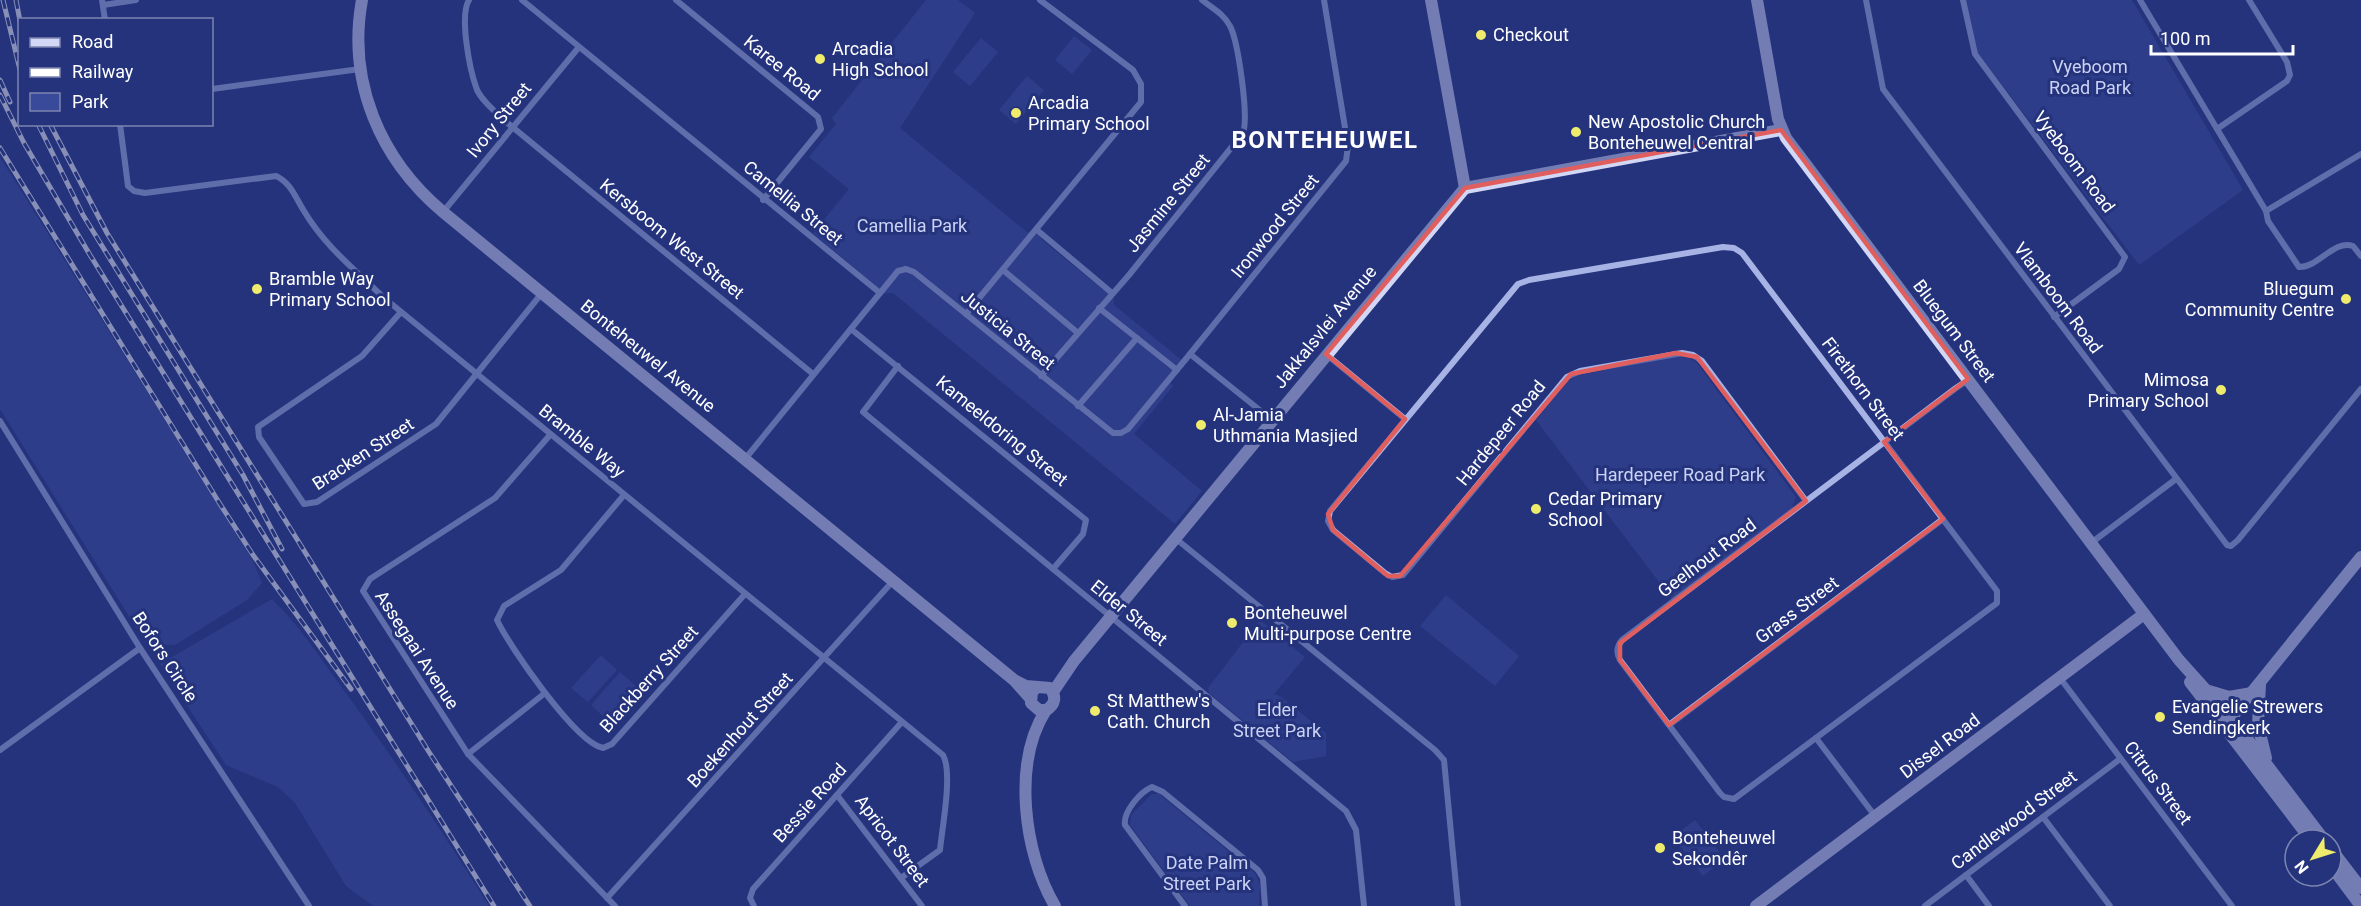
<svg xmlns="http://www.w3.org/2000/svg" width="2361" height="906" viewBox="0 0 2361 906" font-family="Roboto,sans-serif">
<style>
.green{fill:#384a99}
.lines{fill:none;stroke-linecap:round;stroke-linejoin:round}
.street{stroke:#a8b3e5;stroke-width:6}
.secondary{stroke:#d2d7f5;stroke-width:12}
.rail-casing{stroke:#fff;stroke-width:5}
.rail{stroke:#24337c;stroke-width:3;stroke-dasharray:9;stroke-linecap:butt}
.marked{fill:none;stroke:#e05e5e;stroke-width:4.5;stroke-linejoin:round}
.poi-dot{fill:#efec6d;stroke:#24337c;stroke-width:2}
.labels{text-anchor:middle;stroke-width:6;stroke-linejoin:round;paint-order:stroke}
.poi-label{font-size:18px;fill:#fff;stroke:#24337c;text-anchor:start}
.park-label{font-size:18px;fill:#cbd3f4;stroke:#24337c}
.street-label{font-size:18px;fill:#fff;stroke:#24337c}
.district-label{font-size:24px;font-weight:bold;letter-spacing:1.5px;fill:#fff;stroke:#24337c}
</style>
<rect width="100%" height="100%" fill="#24337c"/>
<g class="green">
<path d="M926 0H958L975 13 900 128 1027 232 1040 233 1041 239 1102 289 1113 292 1114 305 1184 362 1169 382 1173 386 1134 434 1202 491 1175 524 893 293 879 294 875 285 813 233 849 189 809 157 836 124 832 118Z"/>
<path d="M1966 0H2132L2243 190 2139 265 1975 49Z"/>
<path d="M1074 36 1092 50 1072 74 1055 60Z"/>
<path d="M981 38 998 52 970 86 953 72Z"/>
<path d="M1027 76 1044 90 1016 124 999 110Z"/>
<path d="M0 157 253 561 262 583 247 600 175 645H147L0 409Z"/>
<path d="M1677 356 1689 358 1697 363 1796 497 1792 508 1672 599 1536 420 1567 382 1579 375Z"/>
<path d="M1446 595 1519 656 1495 686 1420 626Z"/>
<path d="M272 599C298 624 319 656 340 685 393 757 442 831 489 906H373L346 886 295 803 278 787 226 765 160 664Z"/>
<path d="M1260 620 1305 657 1274 694 1281 697 1326 733V756L1293 762 1209 693 1208 688Z"/>
<path d="M601 655 617 670 588 702 571 688Z"/>
<path d="M620 672 637 687 607 720 591 705Z"/>
<path d="M1152 794H1159L1255 873 1260 885 1259 906H1190L1130 825 1131 815Z"/>
<path d="M1695 820 1725 859 1703 876 1673 837Z"/>
</g>
<g class="lines">
<g class="street">
<path d="M102 0 105 20"/>
<path d="M469 0C459 16 470 70 476 87 479 98 492 108 499 116L813 374"/>
<path d="M522 0 880 293"/>
<path d="M676 0 818 117 821 129 763 200"/>
<path d="M1866 0 1883 89 2227 545 2231 546 2238 540 2361 389"/>
<path d="M1963 0 1975 54 2125 257 2119 269 2054 317"/>
<path d="M2140 0 2266 211 2361 154"/>
<path d="M103 5 136 0"/>
<path d="M212 89 360 69"/>
<path d="M120 124 128 186 134 191 145 193 276 176C291 183 295 197 304 211 324 245 355 270 383 297L943 755C953 773 942 828 940 850L901 878"/>
<path d="M2217 129 2287 81 2290 75 2287 62 2249 0"/>
<path d="M2266 211 2268 221 2299 267C2318 268 2334 239 2353 246L2361 256"/>
<path d="M443 212 579 47"/>
<path d="M1037 230 1112 293"/>
<path d="M1003 270 1078 333"/>
<path d="M1099 308 1177 370"/>
<path d="M401 312 362 356 258 427 259 437 304 504 317 502 436 424 542 293"/>
<path d="M966 314 1141 102V84L1133 70 1040 0"/>
<path d="M851 329 1086 520 1083 534 1053 569"/>
<path d="M1327 355 1405 419"/>
<path d="M898 366 863 412 1346 811 1356 830 1364 906"/>
<path d="M1041 376 1129 275 1243 133C1249 116 1238 41 1230 26 1224 14 1212 8 1202 0"/>
<path d="M1078 406 1137 338"/>
<path d="M1272 420 1190 354 1346 161 1348 146 1324 0"/>
<path d="M0 421 140 648 309 906"/>
<path d="M550 435 495 498 370 579 363 591 468 754 615 906"/>
<path d="M745 459 898 271 906 269 914 272 1113 433H1121L1128 429 1190 354"/>
<path d="M624 495 561 570 504 606 497 620C509 646 576 743 603 748L612 744 745 594"/>
<path d="M1806 501 1702 361 1693 355 1682 353 1580 371 1567 377 1403 575 1392 577 1385 573 1333 530 1328 521 1330 511 1518 284 1529 280 1723 247 1734 248 1742 253 1997 591V603L1734 799 1724 797 1720 793 1620 660C1616 653 1617 646 1622 640 1733 556 1845 472 1956 388L1968 380"/>
<path d="M1175 538 1435 750 1444 760 1458 906"/>
<path d="M2091 543 2176 479"/>
<path d="M2060 678 2232 906"/>
<path d="M1669 725 1943 519"/>
<path d="M1816 738 1875 816"/>
<path d="M0 750 140 648"/>
<path d="M468 754 545 693"/>
<path d="M837 795 922 906"/>
<path d="M2043 817 2110 906"/>
<path d="M1966 875 1989 906"/>
<path d="M607 898 893 581"/>
<path d="M754 906 750 898 753 889 901 723"/>
<path d="M1185 906 1125 825C1123 812 1140 792 1152 787L1163 792 1258 870 1263 878 1265 906"/>
<path d="M1925 906 2120 759"/>
</g>
<g class="secondary">
<path d="M362 0C347 82 380 159 443 212L1014 680 1030 698"/>
<path d="M1431 0 1465 188"/>
<path d="M1757 0 1778 119 1786 138 2179 660 2232 719 2324 840"/>
<path d="M1465 188 1781 130"/>
<path d="M1016 681 1026 686 1050 688C1057 697 1055 705 1046 710H1039L1031 703 1032 692 1037 687"/>
<path d="M2190 682 2311 840"/>
<path d="M2260 684 2258 725 2266 758"/>
<path d="M2209 691 2229 697 2252 693"/>
<path d="M1053 692 1074 661 1465 188"/>
<path d="M1046 710C1012 763 1024 854 1055 906"/>
<path d="M2227 723 2361 557"/>
<path d="M2331 849 2361 888"/>
<path d="M2331 866 2361 906"/>
<path d="M1756 906 2144 614"/>
</g>
<g class="rail-casing">
<g id="rail">
<path d="M3 0 20 70"/>
<path d="M16 0 20 21"/>
<path d="M0 80 10 102"/>
<path d="M0 95 24 143 90 255 494 906"/>
<path d="M38 124 83 215 243 475 282 549"/>
<path d="M50 124 107 233 429 752 530 906"/>
<path d="M0 148 220 504 253 555 351 689"/>
</g>
</g>
<use href="#rail" class="rail"/>
</g>
<path d="M0 0H2361V906H0ZM1781 130 1968 379 1884 442 1943 519 1669 725 1620 660V643L1806 501 1697 357 1676 353 1571 374 1400 576H1388L1333 530 1328 514 1405 419 1326 354 1465 188Z" fill="#24337c" fill-opacity=".55" fill-rule="evenodd"/>
<path class="marked" d="M1781 130 1968 379 1884 442 1943 519 1669 725 1620 660V643L1806 501 1697 357 1676 353 1571 374 1400 576H1388L1333 530 1328 514 1405 419 1326 354 1465 188Z"/>
<g class="poi-dot">
<circle cx="1481" cy="35" r="6"/>
<circle cx="820" cy="59" r="6"/>
<circle cx="1016" cy="113" r="6"/>
<circle cx="1576" cy="132" r="6"/>
<circle cx="257" cy="289" r="6"/>
<circle cx="2346" cy="299" r="6"/>
<circle cx="2221" cy="390" r="6"/>
<circle cx="1201" cy="425" r="6"/>
<circle cx="1536" cy="509" r="6"/>
<circle cx="1232" cy="623" r="6"/>
<circle cx="1095" cy="711" r="6"/>
<circle cx="2160" cy="717" r="6"/>
<circle cx="1660" cy="848" r="6"/>
</g>
<g class="labels">
<g class="poi-label">
<text x="1493" y="41">Checkout</text>
<text x="832" y="55">Arcadia<tspan x="832" dy="21">High School</tspan></text>
<text x="1028" y="109">Arcadia<tspan x="1028" dy="21">Primary School</tspan></text>
<text x="1588" y="128">New Apostolic Church<tspan x="1588" dy="21">Bonteheuwel Central</tspan></text>
<text x="269" y="285">Bramble Way<tspan x="269" dy="21">Primary School</tspan></text>
<text x="2334" y="295" text-anchor="end">Bluegum<tspan x="2334" dy="21">Community Centre</tspan></text>
<text x="2209" y="386" text-anchor="end">Mimosa<tspan x="2209" dy="21">Primary School</tspan></text>
<text x="1213" y="421">Al-Jamia<tspan x="1213" dy="21">Uthmania Masjied</tspan></text>
<text x="1548" y="505">Cedar Primary<tspan x="1548" dy="21">School</tspan></text>
<text x="1244" y="619">Bonteheuwel<tspan x="1244" dy="21">Multi-purpose Centre</tspan></text>
<text x="1107" y="707">St Matthew's<tspan x="1107" dy="21">Cath. Church</tspan></text>
<text x="2172" y="713">Evangelie Strewers<tspan x="2172" dy="21">Sendingkerk</tspan></text>
<text x="1672" y="844">Bonteheuwel<tspan x="1672" dy="21">Sekondêr</tspan></text>
</g>
<g class="park-label">
<text x="2090" y="73">Vyeboom<tspan x="2090" dy="21">Road Park</tspan></text>
<text x="912" y="232">Camellia Park</text>
<text x="1680" y="481">Hardepeer Road Park</text>
<text x="1277" y="716">Elder<tspan x="1277" dy="21">Street Park</tspan></text>
<text x="1207" y="869">Date Palm<tspan x="1207" dy="21">Street Park</tspan></text>
</g>
<g class="street-label">
<text transform="translate(782 68) rotate(39)" y="6">Karee Road</text>
<text transform="translate(499 120) rotate(-51)" y="6">Ivory Street</text>
<text transform="translate(2074 162) rotate(53)" y="6">Vyeboom Road</text>
<text transform="translate(793 203) rotate(39)" y="6">Camellia Street</text>
<text transform="translate(1168 203) rotate(-51)" y="6">Jasmine Street</text>
<text transform="translate(1275 226) rotate(-51)" y="6">Ironwood Street</text>
<text transform="translate(672 239) rotate(39)" y="6">Kersboom West Street</text>
<text transform="translate(2058 298) rotate(53)" y="6">Vlamboom Road</text>
<text transform="translate(1325 327) rotate(-51)" y="6">Jakkalsvlei Avenue</text>
<text transform="translate(1008 330) rotate(39)" y="6">Justicia Street</text>
<text transform="translate(1954 331) rotate(53)" y="6">Bluegum Street</text>
<text transform="translate(648 356) rotate(39)" y="6">Bonteheuwel Avenue</text>
<text transform="translate(1863 389) rotate(53)" y="6">Firethorn Street</text>
<text transform="translate(1002 431) rotate(39)" y="6">Kameeldoring Street</text>
<text transform="translate(1501 433) rotate(-51)" y="6">Hardepeer Road</text>
<text transform="translate(582 441) rotate(39)" y="6">Bramble Way</text>
<text transform="translate(363 454) rotate(-33)" y="6">Bracken Street</text>
<text transform="translate(1707 558) rotate(-37)" y="6">Geelhout Road</text>
<text transform="translate(1797 610) rotate(-37)" y="6">Grass Street</text>
<text transform="translate(1129 613) rotate(39)" y="6">Elder Street</text>
<text transform="translate(417 650) rotate(57)" y="6">Assegaai Avenue</text>
<text transform="translate(165 657) rotate(57)" y="6">Bofors Circle</text>
<text transform="translate(649 679) rotate(-48)" y="6">Blackberry Street</text>
<text transform="translate(740 730) rotate(-48)" y="6">Boekenhout Street</text>
<text transform="translate(1940 746) rotate(-37)" y="6">Dissel Road</text>
<text transform="translate(2158 783) rotate(53)" y="6">Citrus Street</text>
<text transform="translate(810 803) rotate(-48)" y="6">Bessie Road</text>
<text transform="translate(2014 820) rotate(-37)" y="6">Candlewood Street</text>
<text transform="translate(892 841) rotate(53)" y="6">Apricot Street</text>
</g>
<g class="district-label">
<text x="1325" y="148">BONTEHEUWEL</text>
</g>
</g>
<rect x="18" y="18" width="195" height="108" fill="#24337c" stroke="#7c85b0" stroke-width="1.5"/>
<rect x="30" y="38" width="30" height="9" fill="#d2d7f5" stroke="#7c85b0" stroke-width="1.5"/>
<text x="72" y="48" font-size="18" fill="#ffffff">Road</text>
<rect x="30" y="68" width="30" height="9" fill="#ffffff" stroke="#7c85b0" stroke-width="1.5"/>
<text x="72" y="78" font-size="18" fill="#ffffff">Railway</text>
<rect x="30" y="93" width="30" height="18" fill="#384a99" stroke="#7c85b0" stroke-width="1.5"/>
<text x="72" y="108" font-size="18" fill="#ffffff">Park</text>
<g transform="translate(2313 858) rotate(232)"><circle r="28" fill="#24337c" stroke="#7c85b0" stroke-width="1.5"/>
<path d="M0-4.5L10 22L0 15L-10 22Z" fill="#efec6d"/>
<text y="-9" font-size="16" font-weight="bold" text-anchor="middle" fill="#ffffff">N</text>
</g>
<path d="M2151 45v9h142v-9" fill="none" stroke="#ffffff" stroke-width="3"/>
<text x="2160" y="45" font-size="18" fill="#ffffff" stroke="#24337c" stroke-width="4.5" paint-order="stroke">100 m</text>
</svg>
